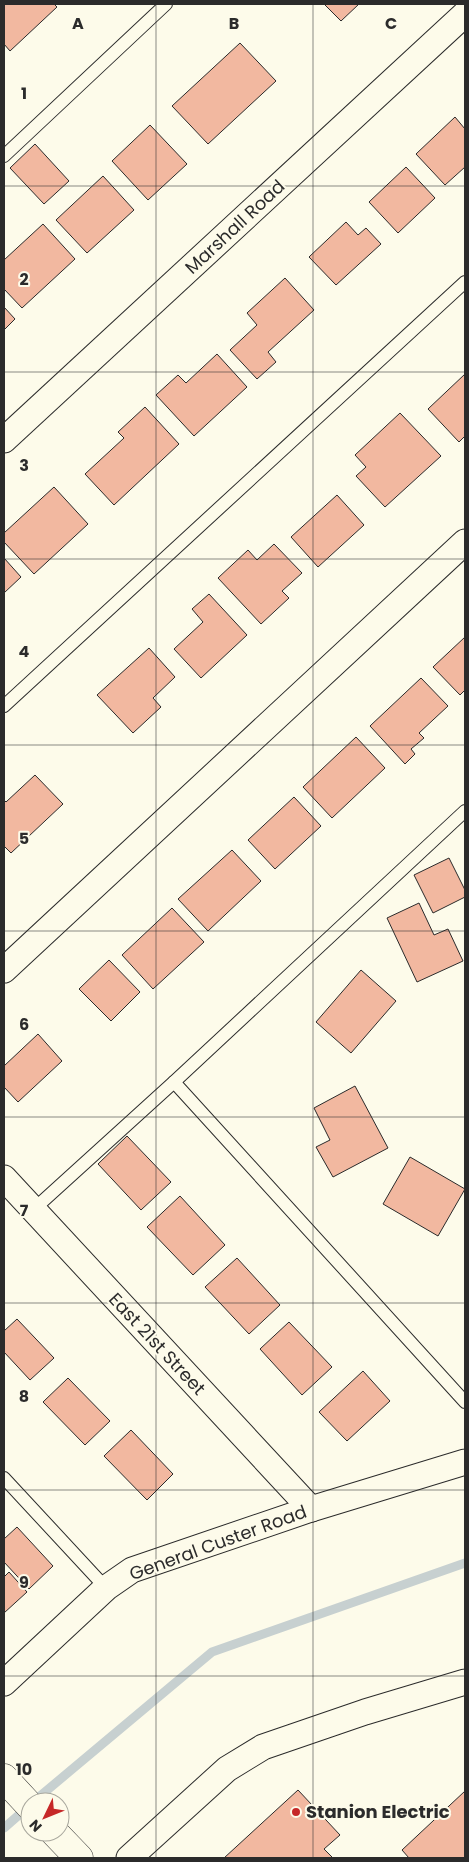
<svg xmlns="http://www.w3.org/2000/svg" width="469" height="1862" viewBox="0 0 469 1862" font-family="Poppins,sans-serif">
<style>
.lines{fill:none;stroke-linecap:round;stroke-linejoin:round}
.stream{stroke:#c7d0d0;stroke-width:9}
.building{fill:#f2b8a0;stroke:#2b2b2b}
.service-casing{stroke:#2b2b2b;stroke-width:14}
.minor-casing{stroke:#2b2b2b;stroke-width:27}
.tertiary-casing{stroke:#2b2b2b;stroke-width:29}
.service{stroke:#fdfbea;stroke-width:12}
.minor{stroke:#fdfbea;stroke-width:25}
.tertiary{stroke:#fdfbea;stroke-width:28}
.grid{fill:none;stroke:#2b2b2b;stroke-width:1;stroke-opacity:0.55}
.poi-dot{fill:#c62828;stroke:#fdfbea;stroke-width:2}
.labels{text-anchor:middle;stroke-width:4;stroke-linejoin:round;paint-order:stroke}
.street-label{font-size:18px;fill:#2b2b2b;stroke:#fdfbea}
.poi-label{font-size:18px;font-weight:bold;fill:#2b2b2b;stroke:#fdfbea;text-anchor:start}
.grid-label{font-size:16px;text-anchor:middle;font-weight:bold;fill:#2b2b2b;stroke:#fdfbea;stroke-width:4;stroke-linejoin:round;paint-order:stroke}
</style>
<rect width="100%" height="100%" fill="#fdfbea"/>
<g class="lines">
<g class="stream">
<path d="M33 1802 212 1652 465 1563"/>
<path d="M4 1828 28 1807"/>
</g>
</g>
<g class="building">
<path d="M4 4H54L57 7 10 51 4 44Z"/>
<path d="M324 4H359L341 21Z"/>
<path d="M240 43 276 81 208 144 172 106Z"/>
<path d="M455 117 465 129V167L445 185 416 154Z"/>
<path d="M150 125 187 164 148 200 112 161Z"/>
<path d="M35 144 69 181 44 204 10 168Z"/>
<path d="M406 167 435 198 398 233 369 202Z"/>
<path d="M103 176 134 210 87 253 56 220Z"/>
<path d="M346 222 358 235 366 228 381 244 336 285 309 257Z"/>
<path d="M43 224 75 259 22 308 4 289V260Z"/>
<path d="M285 278 314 310 268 352 276 362 257 379 230 350 257 325 247 313Z"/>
<path d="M4 307 15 319 4 330Z"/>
<path d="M217 354 247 387 194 436 156 395 178 375 186 383Z"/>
<path d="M465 374V436L459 442 428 409Z"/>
<path d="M145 407 179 444 114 505 85 474 124 438 118 432Z"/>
<path d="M400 413 441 456 385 507 356 476 366 467 355 455Z"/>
<path d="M54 487 88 524 34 574 4 542V533Z"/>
<path d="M337 495 364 525 318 567 291 537Z"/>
<path d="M274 544 302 573 282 591 289 598 261 624 218 578 248 550 257 560Z"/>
<path d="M4 558 21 577 4 593Z"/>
<path d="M209 594 247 635 201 678 174 649 203 622 192 609Z"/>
<path d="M465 637V690L460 695 433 667Z"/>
<path d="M149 648 175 677 153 698 161 707 133 733 97 695Z"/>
<path d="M421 678 448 706 419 733 424 738 411 749 415 754 405 764 370 726Z"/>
<path d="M356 737 385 768 332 818 303 787Z"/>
<path d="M35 775 63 804 11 853 4 846V800L6 802Z"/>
<path d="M294 797 321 826 275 869 248 840Z"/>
<path d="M232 850 261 881 208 931 178 899Z"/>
<path d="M449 858 465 890V897L433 913 414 875Z"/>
<path d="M419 903 434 935 448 929 463 961 417 982 387 918Z"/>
<path d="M172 908 204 942 153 989 122 955Z"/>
<path d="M109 960 140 992 111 1021 79 989Z"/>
<path d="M361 970 396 1001 351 1053 316 1022Z"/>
<path d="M38 1034 62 1061 18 1102 4 1087V1066Z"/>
<path d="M355 1086 388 1148 333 1177 316 1147 330 1140 314 1108Z"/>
<path d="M127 1136 171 1182 141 1210 98 1164Z"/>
<path d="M410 1157 465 1189 438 1236 383 1204Z"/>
<path d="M180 1196 225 1245 193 1275 147 1227Z"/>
<path d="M237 1258 280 1305 249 1334 205 1287Z"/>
<path d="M17 1319 54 1358 30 1380 4 1352V1331Z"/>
<path d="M289 1322 332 1367 302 1395 260 1349Z"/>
<path d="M363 1371 390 1401 347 1441 319 1412Z"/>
<path d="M68 1378 110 1421 85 1445 43 1402Z"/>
<path d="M131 1430 173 1474 147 1500 104 1456Z"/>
<path d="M17 1527 53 1566 29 1589 4 1562V1539Z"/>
<path d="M9 1572 27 1592 4 1613V1577Z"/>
<path d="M298 1790 340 1835 324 1849 333 1858H224Z"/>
<path d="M465 1791V1858H409L402 1850Z"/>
</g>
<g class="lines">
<g class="service-casing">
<g id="service">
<path d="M4 156 166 4"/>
<path d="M4 706 465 282"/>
<path d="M174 1082 465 1402"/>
<path d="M33 1210 174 1082 465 811"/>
<path d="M4 1478 106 1588"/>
</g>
</g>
<g class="minor-casing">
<g id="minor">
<path d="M4 440 465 14"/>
<path d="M4 970 465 542"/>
<path d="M4 1178 311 1509"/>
<path d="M4 1683 106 1588 132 1570 311 1509 465 1462"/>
<path d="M129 1858 227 1769 263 1747 365 1712 465 1682"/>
</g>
</g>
<g class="tertiary-casing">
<g id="tertiary">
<path d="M4 1778 30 1806"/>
<path d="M54 1832 79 1858"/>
</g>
</g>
<use href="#service" class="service"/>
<use href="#minor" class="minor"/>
<use href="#tertiary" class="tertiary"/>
</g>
<path class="grid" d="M156 4V1858M313 4V1858M4 186H465M4 372H465M4 559H465M4 745H465M4 931H465M4 1117H465M4 1303H465M4 1490H465M4 1676H465"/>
<circle class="poi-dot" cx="296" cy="1812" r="5"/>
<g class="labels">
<g class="street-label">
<text transform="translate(235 227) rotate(-43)" y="6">Marshall Road</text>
<text transform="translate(157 1344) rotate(47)" y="6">East 21st Street</text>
<text transform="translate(218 1543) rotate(-20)" y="6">General Custer Road</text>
</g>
<g class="poi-label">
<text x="306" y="1818">Stanion Electric</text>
</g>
</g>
<g class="grid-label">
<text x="78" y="29">A</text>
<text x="234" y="29">B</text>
<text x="391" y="29">C</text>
<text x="24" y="99">1</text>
<text x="24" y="285">2</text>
<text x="24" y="471">3</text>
<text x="24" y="657">4</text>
<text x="24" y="844">5</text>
<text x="24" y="1030">6</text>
<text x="24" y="1216">7</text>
<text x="24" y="1402">8</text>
<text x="24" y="1588">9</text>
<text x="24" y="1775">10</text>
</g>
<rect width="469" height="1862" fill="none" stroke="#2b2b2b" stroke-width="10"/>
<g transform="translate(45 1817) rotate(227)"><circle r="24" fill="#fdfbea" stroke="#a9a89e"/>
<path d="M0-4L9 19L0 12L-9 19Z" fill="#c62828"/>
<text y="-8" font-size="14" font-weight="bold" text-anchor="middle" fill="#2b2b2b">N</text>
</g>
</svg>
